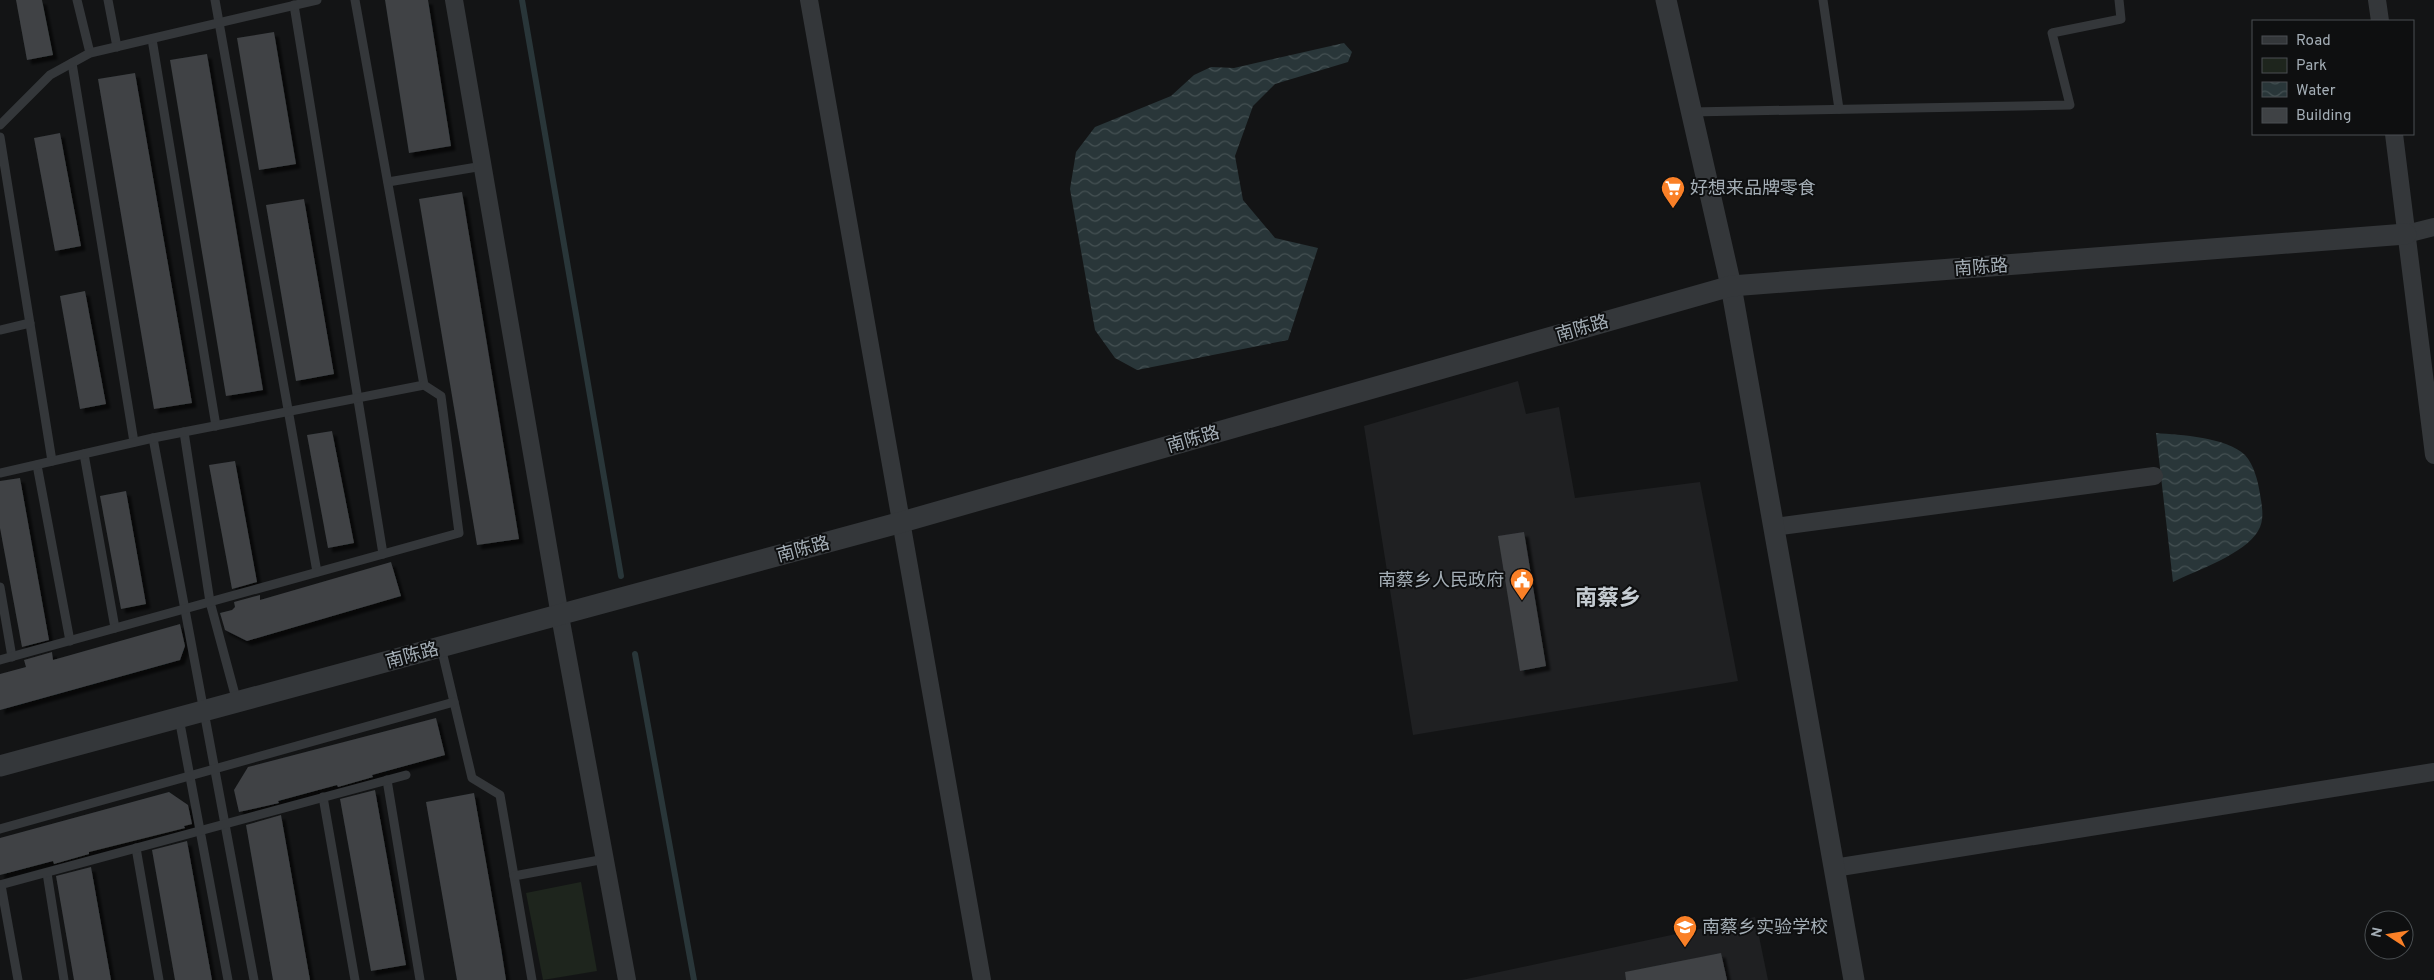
<svg xmlns="http://www.w3.org/2000/svg" width="2434" height="980" viewBox="0 0 2434 980" font-family="Overpass,'Noto Sans SC',sans-serif">
<style>
.built{fill:#1f2022}
.green{fill:#1e251d}
.water{fill:url(#water-waves)}
.lines{fill:none;stroke-linecap:round;stroke-linejoin:round}
.stream{stroke:#293639;stroke-width:6}
.building{fill:#3f4245;filter:url(#shadow)}
.service{stroke:#34373a;stroke-width:9}
.minor{stroke:#34373a;stroke-width:18}
.tertiary{stroke:#34373a;stroke-width:21}
.labels{text-anchor:middle;stroke-width:4;stroke-linejoin:round;paint-order:stroke}
.poi-label{font-size:18px;fill:#a4aeb6;stroke:#0e0f10;text-anchor:start}
.street-label{font-size:18px;fill:#a4aeb6;stroke:#0e0f10}
.district-label{font-size:22px;font-weight:bold;fill:#c5ccd2;stroke:#0e0f10}
</style>
<defs>
<pattern id="water-waves" width="16" height="10" patternUnits="userSpaceOnUse" patternTransform="scale(1.25)"><rect width="16" height="10" fill="#293639"/><path d="M0 5q4-4 8 0t8 0" fill="none" stroke="#455153"/></pattern>
<filter id="shadow"><feDropShadow dx="4.5" dy="4.5" stdDeviation="1" flood-color="#0009"/></filter>
</defs>
<rect width="100%" height="100%" fill="#131415"/>
<g class="built">
<path d="M1518 381 1526 414 1559 407 1575 498 1700 482 1738 681 1413 735 1364 426Z"/>
<path d="M1755 917 1768 980H1462Z"/>
</g>
<path class="green" d="M581 882 597 971 543 980 526 893Z"/>
<g class="water">
<path d="M1344 43 1352 52 1348 62 1275 84 1253 106 1235 156 1243 200 1275 238 1318 248 1288 340 1137 370 1115 358 1095 330 1070 189 1076 152 1095 127 1171 96 1194 75 1211 67 1234 68Z"/>
<path d="M2156 433C2181 435 2226 437 2245 455 2254 465 2258 481 2260 494 2262 506 2265 520 2258 531 2245 554 2197 570 2173 582Z"/>
</g>
<g class="lines">
<g class="stream">
<path d="M522 0 621 576"/>
<path d="M635 654 694 980"/>
</g>
</g>
<g class="building">
<path d="M16 0H42L53 55 27 60Z"/>
<path d="M385 0H428L451 146 409 153Z"/>
<path d="M274 32 296 164 259 170 237 38Z"/>
<path d="M207 54 263 390 226 396 170 60Z"/>
<path d="M135 73 192 403 154 409 98 79Z"/>
<path d="M60 133 81 246 55 251 34 138Z"/>
<path d="M462 192 519 539 477 545 419 199Z"/>
<path d="M304 199 334 374 296 381 266 205Z"/>
<path d="M85 291 106 404 80 409 60 296Z"/>
<path d="M332 431 354 543 328 548 307 435Z"/>
<path d="M235 461 257 582 232 589 209 465Z"/>
<path d="M20 478 49 640 22 647 0 528V481Z"/>
<path d="M126 491 146 604 121 609 100 496Z"/>
<path d="M1524 532 1546 666 1520 671 1498 536Z"/>
<path d="M391 562 401 596 247 641 225 630 220 613 232 610 235 607 234 602 260 595V600Z"/>
<path d="M180 624 185 646 180 660 0 710V674L26 667 24 660 52 652 53 660Z"/>
<path d="M436 718 445 755 372 775 373 777 338 787 337 785 278 801 279 803 239 812 234 790 248 767Z"/>
<path d="M375 790 406 965 371 971 340 799Z"/>
<path d="M169 792 188 805 192 824 184 826 185 828 89 852V854L54 864 53 861 0 875V838Z"/>
<path d="M474 793 501 948 506 980H457L426 802Z"/>
<path d="M281 815 310 980H273L246 825Z"/>
<path d="M187 841 212 980H175L152 850Z"/>
<path d="M91 867 111 980H74L56 876Z"/>
<path d="M1721 953 1727 980H1626L1625 972Z"/>
</g>
<g class="lines">
<g class="service">
<path d="M77 0 90 53"/>
<path d="M108 0 117 47"/>
<path d="M215 0 317 572"/>
<path d="M1823 0 1839 109"/>
<path d="M294 5 383 554"/>
<path d="M152 39 216 426"/>
<path d="M72 63 134 442"/>
<path d="M1691 112 2070 105 2052 33 2121 19 2119 0"/>
<path d="M0 125 50 75 90 53 317 0"/>
<path d="M0 137 52 461"/>
<path d="M388 182 483 166"/>
<path d="M0 330 30 323"/>
<path d="M184 432 210 602 237 702"/>
<path d="M153 438 254 980"/>
<path d="M84 454 115 628"/>
<path d="M37 465 70 641"/>
<path d="M0 473 153 438 424 385 355 0"/>
<path d="M0 587 12 657"/>
<path d="M441 647 472 778 500 795 532 980"/>
<path d="M0 660 459 533 441 396 424 385"/>
<path d="M179 718 228 980"/>
<path d="M387 780 420 980"/>
<path d="M323 797 355 980"/>
<path d="M0 829 454 702"/>
<path d="M136 848 159 980"/>
<path d="M47 873 64 980"/>
<path d="M514 876 605 859"/>
<path d="M0 885 406 775"/>
<path d="M1 885 18 980"/>
</g>
<g class="minor">
<path d="M454 0 560 616 627 980"/>
<path d="M809 0 982 980"/>
<path d="M2377 0 2380 21"/>
<path d="M2394 134 2434 455"/>
<path d="M2406 234 2434 227"/>
<path d="M1774 527 2154 476"/>
<path d="M1834 868 2434 772"/>
</g>
<g class="tertiary">
<path d="M1666 0 1731 286 1854 980"/>
<path d="M0 766 902 522 1731 286 2406 234"/>
</g>
</g>
<defs>
<g id="supermarket-pin" transform="scale(1.25)"><path d="M0 17L-7.5 6A9.5 9.5 0 1 1 7.5 6Z" fill="#fa8027" stroke="#0e0f10"/><path d="M-6-5.5h2.5l.6 2H6L4.5 2H-2.5L-4.4-4H-6ZM-1.5 3.2a1.3 1.3 0 1 0 .1 0ZM3 3.2a1.3 1.3 0 1 0 .1 0Z" fill="#fff"/></g>
<g id="civic-pin" transform="scale(1.25)"><path d="M0 17L-7.5 6A9.5 9.5 0 1 1 7.5 6Z" fill="#fa8027" stroke="#0e0f10"/><path d="M-.6-6.5H3V-4.5H.6V-3L4-1V1h2V6H-6V1h2V-1L-.6-3ZM-1.2 2.5V6h2.4V2.5Z" fill="#fff"/></g>
<g id="school-pin" transform="scale(1.25)"><path d="M0 17L-7.5 6A9.5 9.5 0 1 1 7.5 6Z" fill="#fa8027" stroke="#0e0f10"/><path d="M0-5L7-2L0 1L-7-2ZM-4 1L0 2.5L4 1V4Q0 6-4 4Z" fill="#fff"/></g>
</defs>
<g fill-rule="evenodd">
<use href="#supermarket-pin" x="1673" y="188"/>
<use href="#civic-pin" x="1522" y="580"/>
<use href="#school-pin" x="1685" y="927"/>
</g>
<g class="labels">
<g class="poi-label">
<text x="1690" y="194">好想来品牌零食</text>
<text x="1504" y="586" text-anchor="end">南蔡乡人民政府</text>
<text x="1702" y="933">南蔡乡实验学校</text>
</g>
<g class="street-label">
<text transform="translate(1981 267) rotate(-4)" y="6">南陈路</text>
<text transform="translate(1582 328) rotate(-16)" y="6">南陈路</text>
<text transform="translate(1193 439) rotate(-16)" y="6">南陈路</text>
<text transform="translate(803 549) rotate(-15)" y="6">南陈路</text>
<text transform="translate(412 655) rotate(-15)" y="6">南陈路</text>
</g>
<g class="district-label">
<text x="1608" y="605">南蔡乡</text>
</g>
</g>
<rect x="2252" y="20" width="162" height="115" fill="#0e0f10" stroke="#4a4f52"/>
<rect x="2262" y="36" width="25" height="8" fill="#34373a" stroke="#4a4f52"/>
<text x="2296" y="45" font-size="15" fill="#a4aeb6">Road</text>
<rect x="2262" y="58" width="25" height="15" fill="#1e251d" stroke="#4a4f52"/>
<text x="2296" y="70" font-size="15" fill="#a4aeb6">Park</text>
<rect x="2262" y="82" width="25" height="15" fill="url(#water-waves)" stroke="#4a4f52"/>
<text x="2296" y="95" font-size="15" fill="#a4aeb6">Water</text>
<rect x="2262" y="108" width="25" height="15" fill="#3f4245" stroke="#4a4f52"/>
<text x="2296" y="120" font-size="15" fill="#a4aeb6">Building</text>
<g transform="translate(2389 935) rotate(282)"><circle r="24" fill="#0e0f10" stroke="#4a4f52"/>
<path d="M0-4L9 19L0 12L-9 19Z" fill="#fa8027"/>
<text y="-8" font-size="14" font-weight="bold" text-anchor="middle" fill="#a4aeb6">N</text>
</g>
</svg>
